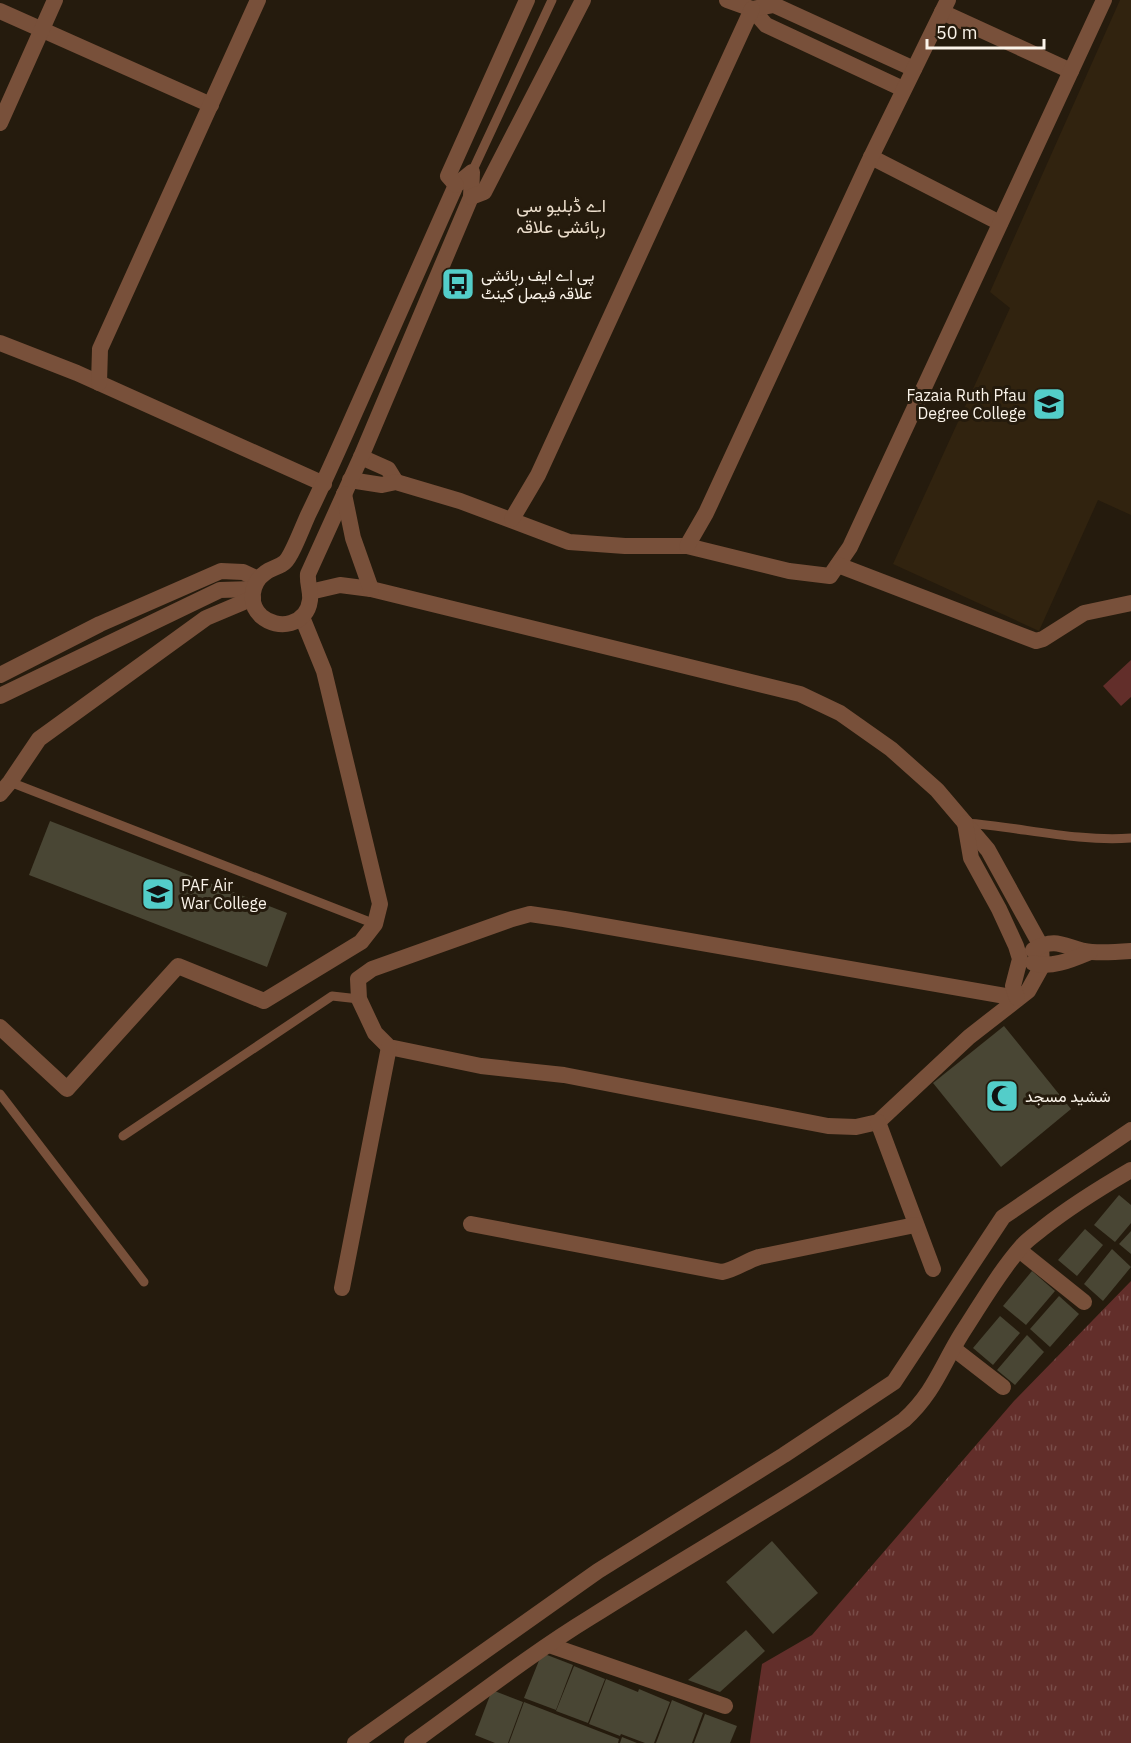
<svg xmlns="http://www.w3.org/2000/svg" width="1131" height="1743" viewBox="0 0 1131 1743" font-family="'IBM Plex Sans',Vazirmatn,sans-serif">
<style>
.built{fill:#31230f}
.grass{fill:url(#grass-tufts)}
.green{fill:#622e2a}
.building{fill:#494634}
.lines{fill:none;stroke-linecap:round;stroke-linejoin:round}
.service{stroke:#78503a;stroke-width:9}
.minor{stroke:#78503a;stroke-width:16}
.tertiary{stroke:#78503a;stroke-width:16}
.labels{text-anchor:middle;stroke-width:6;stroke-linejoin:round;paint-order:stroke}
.poi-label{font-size:16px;fill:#fbf4ea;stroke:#251b0d;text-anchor:start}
.neighbourhood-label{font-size:18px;fill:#ebddcb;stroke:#251b0d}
</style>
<defs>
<pattern id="grass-tufts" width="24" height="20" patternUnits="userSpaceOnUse" patternTransform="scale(1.5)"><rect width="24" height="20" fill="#622e2a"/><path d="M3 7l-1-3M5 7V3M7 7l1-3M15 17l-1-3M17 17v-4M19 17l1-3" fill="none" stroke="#794d49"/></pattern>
</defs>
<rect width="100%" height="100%" fill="#251b0d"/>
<path class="built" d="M1120 0H1131V515L1098 500 1039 631 893 564 1010 308 990 292Z"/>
<path class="grass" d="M1131 1281V1743H750L762 1664 812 1635 1014 1401Z"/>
<path class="green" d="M1131 660V697L1121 706 1103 686Z"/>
<g class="building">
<path d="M50 821 287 913 267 967 29 875Z"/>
<path d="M1004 1026 1071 1109 1001 1167 933 1083Z"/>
<path d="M1119 1195 1131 1205V1223L1115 1242 1094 1225Z"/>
<path d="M1085 1229 1103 1245 1077 1276 1058 1260Z"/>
<path d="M1131 1231V1254L1119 1244Z"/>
<path d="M1112 1249 1131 1267 1103 1301 1084 1284Z"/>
<path d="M1032 1271 1055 1291 1026 1325 1003 1306Z"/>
<path d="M1059 1296 1079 1314 1050 1347 1030 1329Z"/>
<path d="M1000 1316 1020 1333 993 1365 973 1348Z"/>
<path d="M1027 1335 1044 1352 1015 1385 997 1370Z"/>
<path d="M772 1541 818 1593 773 1634 726 1582Z"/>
<path d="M746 1630 765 1651 720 1692 688 1680Z"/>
<path d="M542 1653 573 1665 556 1710 524 1698Z"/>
<path d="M574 1666 605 1679 588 1723 556 1711Z"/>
<path d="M606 1679 638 1692 639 1689 670 1702 654 1743H645L621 1734 620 1736 589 1724Z"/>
<path d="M492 1690 523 1702 508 1743H495L475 1735Z"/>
<path d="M672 1700 703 1713 692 1743H656Z"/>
<path d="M524 1702 619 1739 618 1743H509Z"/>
<path d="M705 1714 737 1726 730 1743H694Z"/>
<path d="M622 1737 637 1743H620Z"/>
</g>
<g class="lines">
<g class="service">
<path d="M472 172 552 0"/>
<path d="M10 782 375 924"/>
<path d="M966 823C1021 827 1076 842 1131 838"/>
<path d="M0 1094 144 1282"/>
<path d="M123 1136 332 996 359 999"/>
</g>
<g class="minor">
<path d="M727 0 752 9 766 25 903 89"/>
<path d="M752 9 774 5 914 69"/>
<path d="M0 11 211 105"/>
<path d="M942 12 1071 71"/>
<path d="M0 123 55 0"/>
<path d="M871 157 1000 223"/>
<path d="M0 343 77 373 324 484"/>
<path d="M99 383 100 349 258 0"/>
<path d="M361 457 388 469 396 482"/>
<path d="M350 480 382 485 396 482 460 501 569 542 625 546H687L789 571 830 576 850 547 1104 0"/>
<path d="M512 519 538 475 752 9"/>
<path d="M687 546 706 513 871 157 948 0"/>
<path d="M838 565 1036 641 1043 639 1084 613 1131 603"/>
<path d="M310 592 340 585 371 589 800 694 840 713 891 749 937 790 988 850 1041 946 1042 966 1028 991 969 1037 878 1122 856 1127 828 1126 564 1075 481 1066 389 1047 375 1033 359 999 358 979 372 969 512 919 530 914 564 919 1017 998"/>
<path d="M0 675 100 624 221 571 243 572 258 579"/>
<path d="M0 696 220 590 253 589"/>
<path d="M0 794 10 782 39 739 206 618 253 598"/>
<path d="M965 823 971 858 999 909 1016 946 1020 959 1013 986 1017 998"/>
<path d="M1033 950C1059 934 1068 951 1092 952 1105 953 1118 952 1131 951"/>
<path d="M1033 963C1051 969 1073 959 1090 952"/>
<path d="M0 1027 67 1089 178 966 264 1001 361 942 375 924 380 904 324 671 302 617"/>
<path d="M878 1122 933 1269"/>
<path d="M471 1224 722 1272C735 1270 746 1261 759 1257L915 1225"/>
<path d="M1019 1250 1084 1302"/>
<path d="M342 1288 389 1047"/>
<path d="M954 1349 1003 1387"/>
<path d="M549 1645 725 1706"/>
<path d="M355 1743 598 1571 784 1455 894 1382 1003 1217 1131 1130"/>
<path d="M412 1743C471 1701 529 1655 591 1617 695 1551 803 1491 904 1420 934 1393 942 1365 962 1333 981 1304 999 1272 1022 1246 1028 1239 1036 1234 1043 1228 1071 1206 1100 1188 1131 1170"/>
</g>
<g class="tertiary">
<path d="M472 172 471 197 361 457 308 574C307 583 311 591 310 600 307 625 278 631 261 616 248 604 251 583 265 573 271 568 280 567 285 562 292 556 304 523 309 513 327 476 343 439 360 401 392 329 424 257 456 185Z"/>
<path d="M456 185 448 176 527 0"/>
<path d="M471 197 484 192 583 0"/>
<path d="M344 494 353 538 371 589"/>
</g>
</g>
<defs>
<g id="bus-square" transform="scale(1.725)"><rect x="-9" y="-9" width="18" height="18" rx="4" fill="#53cdc9" stroke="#251b0d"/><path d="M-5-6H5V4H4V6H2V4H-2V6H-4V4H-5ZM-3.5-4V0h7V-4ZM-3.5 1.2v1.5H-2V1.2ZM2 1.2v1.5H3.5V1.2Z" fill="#111"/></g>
<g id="university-square" transform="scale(1.725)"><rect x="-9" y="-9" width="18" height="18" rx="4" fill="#53cdc9" stroke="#251b0d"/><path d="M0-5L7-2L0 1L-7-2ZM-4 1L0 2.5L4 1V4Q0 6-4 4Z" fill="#111"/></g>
<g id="mosque-square" transform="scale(1.725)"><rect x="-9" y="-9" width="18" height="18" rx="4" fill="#53cdc9" stroke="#251b0d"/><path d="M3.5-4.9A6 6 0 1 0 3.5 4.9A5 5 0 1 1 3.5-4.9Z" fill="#111"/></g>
</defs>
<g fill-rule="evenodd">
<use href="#bus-square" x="458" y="284"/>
<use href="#university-square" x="1049" y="404"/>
<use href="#university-square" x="158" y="894"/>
<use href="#mosque-square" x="1002" y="1096"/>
</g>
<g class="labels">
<g class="poi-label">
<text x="481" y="281">پی اے ایف رہائشی<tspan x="481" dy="18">علاقہ فیصل کینٹ</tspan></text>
<text x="1026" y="401" text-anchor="end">Fazaia Ruth Pfau<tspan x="1026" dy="18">Degree College</tspan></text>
<text x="181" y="891">PAF Air<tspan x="181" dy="18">War College</tspan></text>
<text x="1025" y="1102">ششید مسجد</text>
</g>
<g class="neighbourhood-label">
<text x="561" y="212">اے ڈبلیو سی<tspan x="561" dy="21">رہائشی علاقہ</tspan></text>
</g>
</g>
<path d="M927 39v9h117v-9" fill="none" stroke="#fbf4ea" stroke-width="3"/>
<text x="936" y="39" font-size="18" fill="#fbf4ea" stroke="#251b0d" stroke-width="4.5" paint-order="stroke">50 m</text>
</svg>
